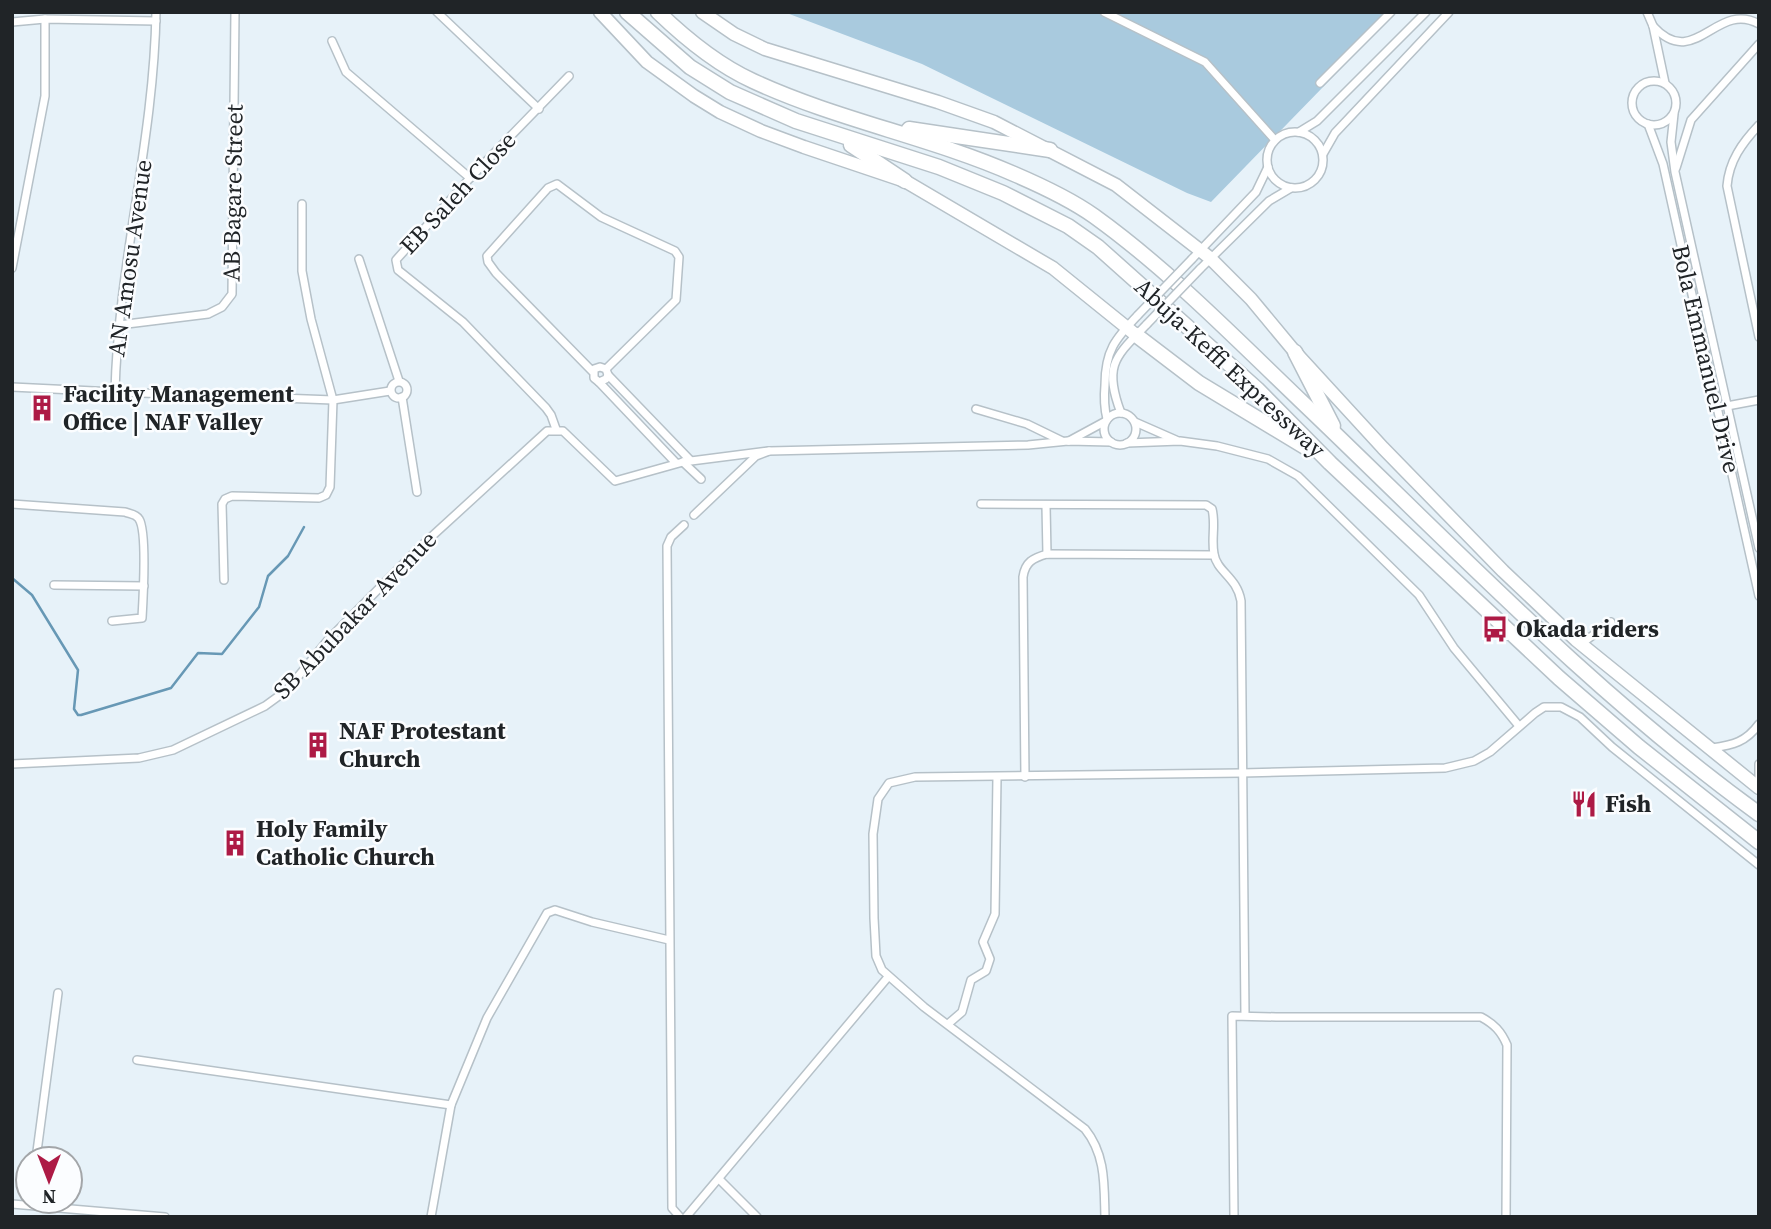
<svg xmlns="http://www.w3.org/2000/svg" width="1771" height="1229" viewBox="0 0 1771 1229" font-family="'Source Serif 4',serif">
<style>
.green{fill:#a9cade}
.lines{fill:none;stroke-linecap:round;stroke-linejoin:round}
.stream{stroke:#6798b5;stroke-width:2.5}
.minor-casing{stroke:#b6c1c8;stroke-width:10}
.trunk-casing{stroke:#b6c1c8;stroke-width:15}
.motorway-casing{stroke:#b6c1c8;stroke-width:17}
.minor{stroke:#fff;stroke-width:7}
.trunk{stroke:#fff;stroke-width:12}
.motorway{stroke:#fff;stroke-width:14}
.minor-bridge-casing{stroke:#b6c1c8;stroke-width:10;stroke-linecap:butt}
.minor-bridge{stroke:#fff;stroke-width:7}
.labels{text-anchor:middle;stroke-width:5;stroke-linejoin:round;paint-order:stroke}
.street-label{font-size:24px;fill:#202427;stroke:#fbfdff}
.poi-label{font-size:24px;font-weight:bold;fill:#202427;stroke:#fbfdff;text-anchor:start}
</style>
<rect width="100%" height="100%" fill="#e7f2f9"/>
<path class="green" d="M784 12H1396L1211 202 1187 193 922 64Z"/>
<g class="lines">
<path class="stream" d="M12 578 32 595 78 670 74 709 78 715H81L171 688 198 653 222 654 259 607 268 576 288 556 304 527"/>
<g class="minor-casing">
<g id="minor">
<path d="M437 12 539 109"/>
<path d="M1104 12 1205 62 1275 140"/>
<path d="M1647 12 1653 26 1665 83"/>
<path d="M12 22 45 19 156 21"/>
<path d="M1653 26C1695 72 1716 0 1759 24"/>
<path d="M332 41 346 72 470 178"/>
<circle cx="1654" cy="103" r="22"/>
<path d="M1320 83 1391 12"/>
<path d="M1674 114 1671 142 1675 172 1759 548"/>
<path d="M1648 124 1663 164 1759 596"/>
<path d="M1759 125C1742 143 1729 161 1727 186L1759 337"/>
<circle cx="1295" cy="160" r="28"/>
<path d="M1299 132 1317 121 1426 12"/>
<path d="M1323 154 1335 133 1449 12"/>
<path d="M1676 168 1691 120 1759 44"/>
<path d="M359 259 399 381"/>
<path d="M1192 259 1256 192 1268 167"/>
<path d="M12 268 45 96V19"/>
<path d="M1200 269 1269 201 1291 188"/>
<path d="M119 325 208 314 222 307 232 294 235 12"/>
<path d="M593 372 496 273 488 262 487 256 548 188 557 184 601 217 675 251 679 257 676 300 606 369 600 367 594 369V378L599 382 606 379 608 375 606 369"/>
<path d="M608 375 690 460"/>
<circle cx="399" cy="390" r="8"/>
<path d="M599 382 676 463"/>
<path d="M12 387 115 392C118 265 154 140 156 12"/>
<path d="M115 392 333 400 390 391"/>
<path d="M402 397 417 492"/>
<path d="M1727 406 1759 400"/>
<path d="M976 409 1027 424 1062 441"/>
<circle cx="1120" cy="429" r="16"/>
<path d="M1121 413C1103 365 1115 357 1147 324"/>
<path d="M1107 419C1104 407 1104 396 1105 385 1105 351 1115 339 1138 315"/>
<path d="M1135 422 1176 440"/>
<path d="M556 429 551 415 546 408 463 322 398 270 396 260 470 178 569 76"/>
<path d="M1069 441 1106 421"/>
<path d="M1127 443 1180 441 1217 446 1268 459 1298 476 1419 595 1454 648 1519 726"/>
<path d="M683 462 701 479"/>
<path d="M12 504 125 512C130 514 136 514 139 519 147 531 143 601 142 618L112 621"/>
<path d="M981 504 1206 505 1212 509C1216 524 1211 539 1214 554 1217 572 1237 577 1241 601L1245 1015"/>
<path d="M1046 506 1047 554"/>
<path d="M694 515 756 456 769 451 1028 445 1068 441 1111 442"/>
<path d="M224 580 222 504 225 499 232 496 319 498 326 495 330 487 333 400 311 319 302 271V204"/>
<path d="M54 585 144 586"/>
<path d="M1581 644 1611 622"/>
<path d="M1712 748C1733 745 1746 742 1759 724"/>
<path d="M12 764 139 758 173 750 265 706 287 690 328 640 418 549 547 431H563L615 481 683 462 769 451"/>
<path d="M1759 764V780"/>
<path d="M1025 777 1023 577C1025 562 1033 558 1047 554L1214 555"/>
<path d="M948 1024 962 1012 971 980 986 971 990 959 983 942 995 914 997 777"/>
<path d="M137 1060 451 1105"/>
<path d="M36 1159 58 993"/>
<path d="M719 1179 757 1217"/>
<path d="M12 1204 165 1217"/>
<path d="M431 1217 451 1105 487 1018 547 913 555 910 592 922 669 940"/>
<path d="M680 1217 672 1208 667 546 671 537 684 525"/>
<path d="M686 1217 888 977"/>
<path d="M1105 1217C1104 1185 1106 1155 1085 1129L924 1007 882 970 876 956 874 918 873 834 878 799 889 783 915 777 1242 773 1445 768 1474 761 1490 752 1535 713 1544 707H1561L1580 717 1612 747 1759 865"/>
<path d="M1234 1217 1232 1016 1276 1017H1481C1494 1024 1501 1031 1507 1045L1506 1217"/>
</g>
</g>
<g class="trunk-casing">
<g id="trunk">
<path d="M600 12 647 62 694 96 720 112 761 131 804 147 905 181 1053 268 1136 335"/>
<path d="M702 12 734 34 765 49 938 102 994 122 1116 185 1210 258 1251 299 1295 352 1383 448 1503 571 1576 640 1759 788"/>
</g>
</g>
<g class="motorway-casing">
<g id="motorway">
<path d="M627 12 690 67 730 92 796 121 939 167 1003 193 1068 226 1098 247 1257 389 1330 463 1559 678 1639 747 1759 842"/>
<path d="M658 12C686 39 718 65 753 81 837 120 930 137 1014 174 1042 186 1070 199 1094 216 1169 270 1234 337 1301 401 1450 543 1592 693 1759 814"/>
<path d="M909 129 1050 150"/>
<path d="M851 145 905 181"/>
<path d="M1136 335 1199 383 1310 450"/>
<path d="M1295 352 1333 426"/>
</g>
</g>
<use href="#minor" class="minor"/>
<use href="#trunk" class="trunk"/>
<use href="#motorway" class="motorway"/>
<g class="minor-bridge-casing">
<g id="minor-bridge">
<path d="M1138 315 1192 259"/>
<path d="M1147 324 1200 269"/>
</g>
</g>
<use href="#minor-bridge" class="minor-bridge"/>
</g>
<defs>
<g id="building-bare" transform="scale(2.1)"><path d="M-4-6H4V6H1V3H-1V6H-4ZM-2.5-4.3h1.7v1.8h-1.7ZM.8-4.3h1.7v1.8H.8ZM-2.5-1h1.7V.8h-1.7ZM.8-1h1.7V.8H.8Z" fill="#ad1a45" stroke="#fbfdff" stroke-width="2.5" paint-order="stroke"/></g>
<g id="bus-bare" transform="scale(2.1)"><path d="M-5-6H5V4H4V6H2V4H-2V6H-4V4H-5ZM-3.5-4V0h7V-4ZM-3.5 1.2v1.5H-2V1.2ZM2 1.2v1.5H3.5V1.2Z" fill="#ad1a45" stroke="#fbfdff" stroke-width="2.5" paint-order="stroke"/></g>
<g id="restaurant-bare" transform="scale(2.1)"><path d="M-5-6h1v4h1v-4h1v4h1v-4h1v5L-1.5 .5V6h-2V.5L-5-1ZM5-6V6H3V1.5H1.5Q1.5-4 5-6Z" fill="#ad1a45" stroke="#fbfdff" stroke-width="2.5" paint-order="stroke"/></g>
</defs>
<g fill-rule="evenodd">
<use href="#building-bare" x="42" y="408"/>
<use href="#bus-bare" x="1495" y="629"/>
<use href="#building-bare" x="318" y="745"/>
<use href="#restaurant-bare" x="1584" y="804"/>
<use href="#building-bare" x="235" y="843"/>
</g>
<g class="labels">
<g class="street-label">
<text transform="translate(233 193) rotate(-89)" y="8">AB Bagare Street</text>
<text transform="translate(458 193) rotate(-47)" y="8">EB Saleh Close</text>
<text transform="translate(130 258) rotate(-82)" y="8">AN Amosu Avenue</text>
<text transform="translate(1706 359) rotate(77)" y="8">Bola Emmanuel Drive</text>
<text transform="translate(1230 368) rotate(43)" y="8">Abuja-Keffi Expressway</text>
<text transform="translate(355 615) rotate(-46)" y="8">SB Abubakar Avenue</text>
</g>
<g class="poi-label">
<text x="63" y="402">Facility Management<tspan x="63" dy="28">Office | NAF Valley</tspan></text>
<text x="1516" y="637">Okada riders</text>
<text x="339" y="739">NAF Protestant<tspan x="339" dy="28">Church</tspan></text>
<text x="1605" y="812">Fish</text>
<text x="256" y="837">Holy Family<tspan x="256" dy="28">Catholic Church</tspan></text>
</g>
</g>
<rect width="1771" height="1229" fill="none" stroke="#202427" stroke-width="28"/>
<g transform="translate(49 1180) rotate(180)"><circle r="33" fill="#fbfdff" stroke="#a3a6a9" stroke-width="2"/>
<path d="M0-5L12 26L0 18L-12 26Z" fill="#ad1a45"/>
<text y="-10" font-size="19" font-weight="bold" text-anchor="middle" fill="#202427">N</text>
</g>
</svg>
